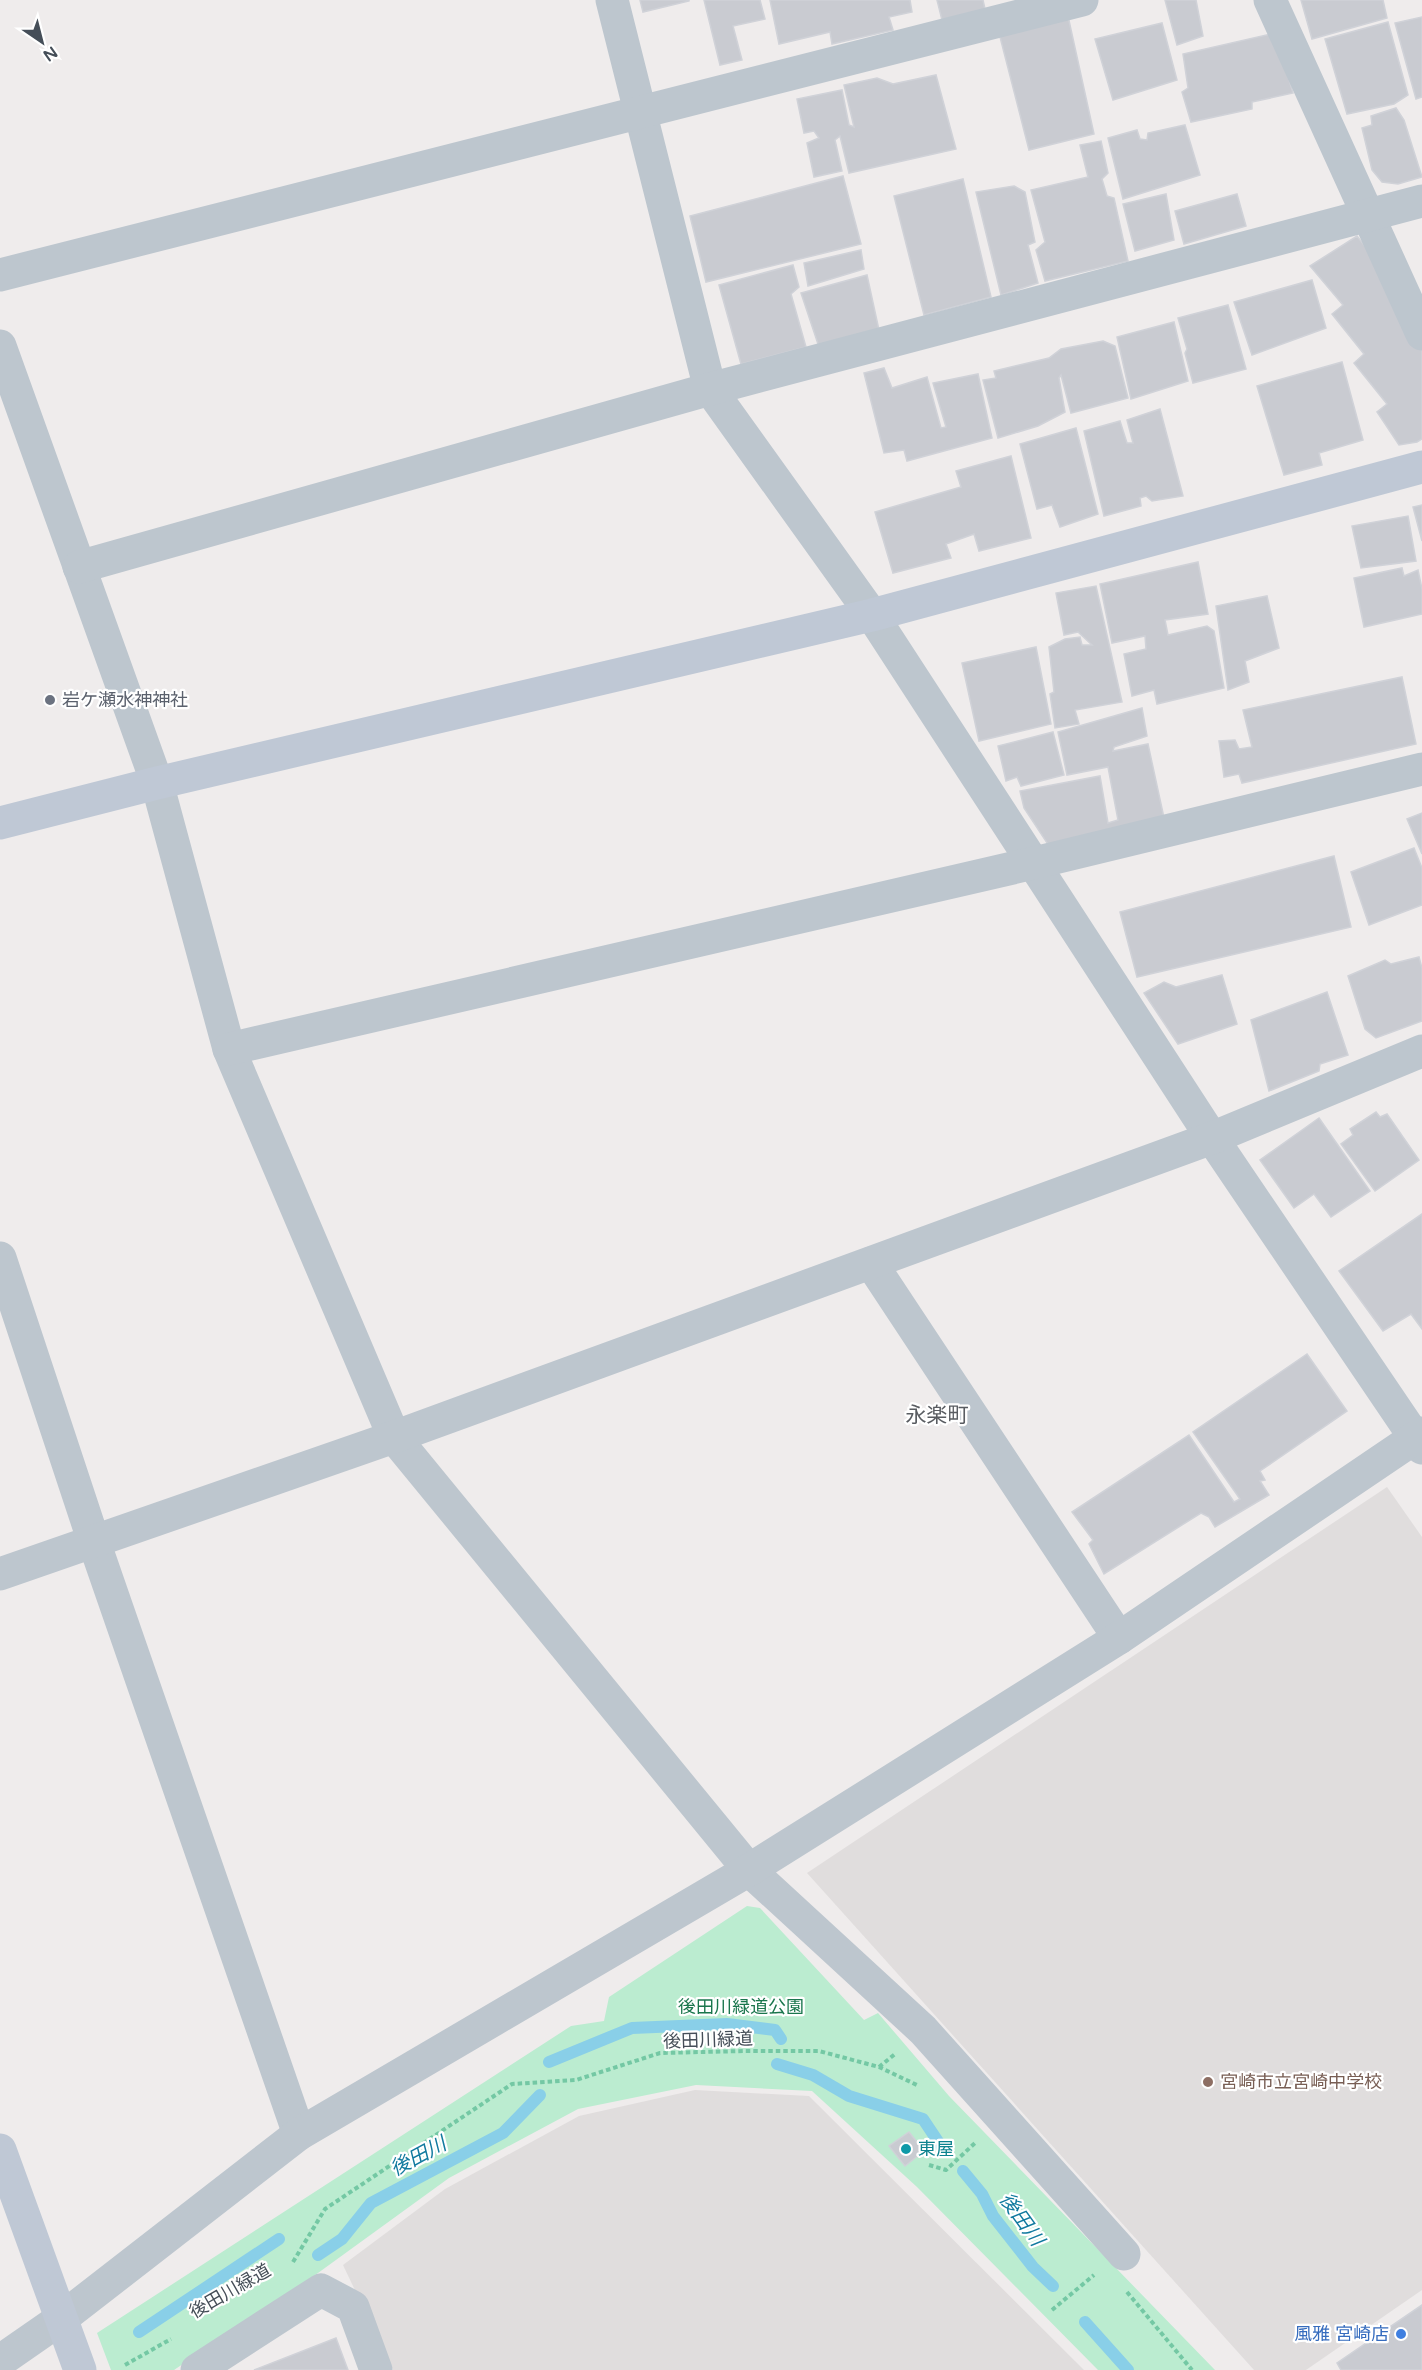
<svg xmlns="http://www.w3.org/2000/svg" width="1422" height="2370" viewBox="0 0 1422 2370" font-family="'Varela Round','Noto Sans JP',sans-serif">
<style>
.education{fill:#e0dddd}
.green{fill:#bbecd0}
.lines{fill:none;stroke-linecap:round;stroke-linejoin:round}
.stream{stroke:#89cfe8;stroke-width:12}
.building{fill:#c9cbd1;stroke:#d0d2d8;stroke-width:1.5}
.path{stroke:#74c8a4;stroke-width:4;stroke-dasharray:4.5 3;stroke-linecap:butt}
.street{stroke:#bdc6ce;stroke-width:33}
.secondary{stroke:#bfc8d5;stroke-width:33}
.worship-dot{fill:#6b7280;stroke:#fff;stroke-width:2}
.education-dot{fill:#8d6e63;stroke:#fff;stroke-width:2}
.culture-dot{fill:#0f9aa8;stroke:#fff;stroke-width:2}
.shop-dot{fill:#3f7fe0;stroke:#fff;stroke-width:2}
.labels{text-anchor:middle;stroke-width:4.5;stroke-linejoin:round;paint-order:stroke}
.worship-label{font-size:18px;fill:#5b616d;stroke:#fff;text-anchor:start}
.park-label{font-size:18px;fill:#1a764d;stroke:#fff}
.street-label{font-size:18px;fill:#454e58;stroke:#fff}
.education-label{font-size:18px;fill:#785e54;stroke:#fff;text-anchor:start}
.culture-label{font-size:18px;fill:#0d838f;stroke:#fff;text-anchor:start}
.shop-label{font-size:18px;fill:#366cbe;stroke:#fff;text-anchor:end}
.water-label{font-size:20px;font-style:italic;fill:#117a9f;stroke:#fff}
.quarter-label{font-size:21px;fill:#595c61;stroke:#fff}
</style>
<rect width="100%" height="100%" fill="#efecec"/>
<g class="education">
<path d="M1387 1487 1422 1537V2290L1306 2370H1254L807 1873Z"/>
<path d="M695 2090 809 2096 1084 2370H393L343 2265 445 2189 579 2116Z"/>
</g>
<path class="green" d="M747 1906 760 1908 864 2020 878 2013 949 2096 1215 2370H1098L917 2187 812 2091 696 2085 578 2109 449 2178 318 2273 174 2370H111L97 2333 571 2026 604 2021 609 1997Z"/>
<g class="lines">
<g class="stream">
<path d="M549 2062 632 2028 727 2024 775 2030 781 2039"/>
<path d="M777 2064 813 2075 849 2096 923 2119 945 2152"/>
<path d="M963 2171 982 2194 993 2216 1033 2267 1053 2286"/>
<path d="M318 2255 342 2239 371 2203 503 2133 540 2095"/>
<path d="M1085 2322 1128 2370"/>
<path d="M139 2332 279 2239"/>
</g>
</g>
<g class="building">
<path d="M640 0H689V1L643 12Z"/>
<path d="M704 0H760L765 19 733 26 742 60 720 65Z"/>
<path d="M770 0H910L912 12 889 17 893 30 832 44 830 32 779 44Z"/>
<path d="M937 0H983L985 9 942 20Z"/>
<path d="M1165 0H1196L1203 36 1177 45Z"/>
<path d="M1301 0H1383L1387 18 1312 39Z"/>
<path d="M1068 16 1094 134 1029 150 999 33Z"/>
<path d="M1422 17V97L1416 99 1395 23Z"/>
<path d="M1388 22 1408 95 1394 104 1347 114 1325 39Z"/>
<path d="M1162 23 1177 80 1113 100 1095 39Z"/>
<path d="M1275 33 1293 93 1252 102V109L1191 122 1182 92 1188 88 1183 54Z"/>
<path d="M936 75 956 149 849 173 840 136 835 140 842 171 814 177 807 143 819 138 814 131 804 133 797 99 842 90 849 125 854 127 844 85 877 78 893 84Z"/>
<path d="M1396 108 1404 120 1422 177 1398 184 1382 182 1372 170 1362 128 1372 125 1371 116Z"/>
<path d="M1185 125 1200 175 1123 199 1108 138 1137 130 1140 139 1147 140 1148 133Z"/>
<path d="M1101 141 1108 173 1102 179 1107 196 1114 198 1128 261 1045 281 1036 250 1045 242 1031 190 1088 177 1080 145Z"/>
<path d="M843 176 861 244 706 282 690 216Z"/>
<path d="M963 179 991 297 924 315 894 196Z"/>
<path d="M1014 186 1025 192 1035 242 1028 245 1038 283 1001 295 976 192Z"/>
<path d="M1166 194 1174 240 1135 251 1123 204Z"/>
<path d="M1237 194 1246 226 1184 244 1175 211Z"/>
<path d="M1357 236 1368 250 1422 350V439L1417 442 1399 445 1377 412 1387 404 1354 363 1364 354 1332 314 1343 305 1310 266Z"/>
<path d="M861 250 864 269 808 286 804 263Z"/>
<path d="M793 265 799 287 791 294 806 347 741 364 719 285Z"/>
<path d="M867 275 879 330 819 347 801 293Z"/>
<path d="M1312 280 1326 328 1252 355 1234 302Z"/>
<path d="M1228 305 1246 369 1193 383 1185 353 1187 349 1178 318Z"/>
<path d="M1174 322 1188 381 1131 399 1117 337Z"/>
<path d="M1103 341 1115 346 1128 398 1071 413 1061 375 1059 378 1065 412 1038 426 998 438 983 380 996 378 994 371 1049 358 1061 349Z"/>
<path d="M1342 362 1363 440 1319 453 1322 465 1284 475 1257 386Z"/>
<path d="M884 368 892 388 927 377 941 428 946 427 933 383 978 374 992 438 907 461 904 450 884 453 864 373Z"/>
<path d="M1160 409 1183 496 1152 501 1146 496 1140 498 1141 506 1104 516 1084 431 1120 421 1127 443H1133L1127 420Z"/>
<path d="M1076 428 1098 514 1060 527 1052 505 1037 509 1020 444Z"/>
<path d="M1011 456 1031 538 979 551 974 534 946 544 951 558 893 573 875 512 961 487 956 471Z"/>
<path d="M1422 505V541L1413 507Z"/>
<path d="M1408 516 1416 561 1361 568 1352 526Z"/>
<path d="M1198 562 1208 614 1165 620 1168 635 1207 626 1214 631 1224 688 1157 704 1154 690 1132 696 1124 654 1146 649 1145 636 1112 643 1100 584Z"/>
<path d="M1402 568 1404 576 1418 570 1422 589V614L1364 627 1354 578Z"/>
<path d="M1096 586 1122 702 1075 710 1079 724 1055 728 1050 694 1054 692 1049 647 1065 639 1080 637 1082 645H1092L1078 632 1064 635 1056 593Z"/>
<path d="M1267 596 1279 648 1245 661 1249 682 1228 690 1216 606Z"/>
<path d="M1036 647 1051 724 979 741 962 663Z"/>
<path d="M1402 677 1416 744 1242 783 1239 774 1224 777 1219 741 1235 740 1239 749 1252 747 1243 710Z"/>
<path d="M1142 708 1147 736 1114 747 1113 751 1148 744 1166 827 1055 855 1024 808 1020 791 1100 776 1108 823 1118 820 1108 767 1067 775 1058 732Z"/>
<path d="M1053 732 1064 775 1021 786 1017 777 1006 781 998 746Z"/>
<path d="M1422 813V854L1407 819Z"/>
<path d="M1414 848 1422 868V905L1369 925 1351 872Z"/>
<path d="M1334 856 1351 927 1137 977 1120 912Z"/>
<path d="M1419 957 1422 968V1021L1376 1038 1365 1029 1348 976 1385 960 1391 964Z"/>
<path d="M1222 975 1237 1024 1178 1044 1144 993 1164 982 1176 987Z"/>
<path d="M1327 992 1348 1055 1320 1064 1319 1071 1269 1091 1251 1020Z"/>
<path d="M1376 1112 1380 1117 1387 1114 1419 1160 1375 1191 1341 1144 1353 1135 1350 1129Z"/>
<path d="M1319 1118 1370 1191 1331 1217 1314 1194 1294 1208 1260 1160Z"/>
<path d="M1422 1214V1329L1411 1314 1383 1331 1339 1271Z"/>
<path d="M1307 1354 1347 1411 1260 1471 1265 1480 1260 1481 1269 1495 1215 1527 1209 1517 1201 1513 1104 1574 1089 1544 1093 1540 1072 1512 1189 1435 1234 1502 1240 1499 1193 1432Z"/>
<path d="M909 2132 924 2151 905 2166 889 2146Z"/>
<path d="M1422 2305V2370H1341L1337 2363Z"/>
<path d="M336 2338 348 2370H254Z"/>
</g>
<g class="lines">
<g class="path">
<path d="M879 2067 895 2054"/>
<path d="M929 2165 946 2170 975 2143"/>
<path d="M293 2262 325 2209 512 2084 576 2080 660 2053 744 2051H819L879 2067 919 2086"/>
<path d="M1127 2292 1192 2370"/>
<path d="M1052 2310 1094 2275"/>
<path d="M125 2365 171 2339"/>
</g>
<g class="street">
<path d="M612 0 710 389 872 615 1212 1138 1422 1448"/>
<path d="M1270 0 1422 334"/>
<path d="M0 275 1082 0"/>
<path d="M0 346 157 783 229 1049 394 1437 749 1870 923 2030 1124 2254"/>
<path d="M79 567 710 389 1422 201"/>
<path d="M229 1049 1034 863 1422 769"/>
<path d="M0 1258 93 1539 299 2134"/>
<path d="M871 1263 1119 1638"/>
<path d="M0 1574 394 1437 1212 1138 1422 1051"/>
<path d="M0 2361 62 2318 299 2134 749 1870 1119 1638 1422 1433"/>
<path d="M197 2370 321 2290 353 2307 376 2370"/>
</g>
<g class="secondary">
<path d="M0 823 157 783 872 615 1422 467"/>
<path d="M0 2150 80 2370"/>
</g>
</g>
<circle class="worship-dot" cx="50" cy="700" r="6"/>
<circle class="education-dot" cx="1208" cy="2082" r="6"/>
<circle class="culture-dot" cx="906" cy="2149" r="6"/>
<circle class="shop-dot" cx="1401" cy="2334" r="6"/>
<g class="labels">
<g class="worship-label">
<text x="62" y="706">岩ケ瀬水神神社</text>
</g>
<g class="park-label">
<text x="741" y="2013">後田川緑道公園</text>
</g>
<g class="street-label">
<text transform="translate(708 2040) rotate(-2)" y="6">後田川緑道</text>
<text transform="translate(230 2291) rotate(-30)" y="6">後田川緑道</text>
</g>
<g class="education-label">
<text x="1220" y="2088">宮崎市立宮崎中学校</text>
</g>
<g class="culture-label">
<text x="918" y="2155">東屋</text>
</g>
<g class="shop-label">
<text x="1389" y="2340">風雅 宮崎店</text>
</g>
<g class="water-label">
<text transform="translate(418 2156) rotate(-28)" y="7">後田川</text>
<text transform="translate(1022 2219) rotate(54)" y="7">後田川</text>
</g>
<g class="quarter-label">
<text x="937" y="1422">永楽町</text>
</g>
</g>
<g transform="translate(42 42) rotate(145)" stroke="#ffffff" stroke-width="4.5" paint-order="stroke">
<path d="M0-4.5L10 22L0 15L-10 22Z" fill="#454e58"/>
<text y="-9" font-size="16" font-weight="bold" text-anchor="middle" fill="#454e58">N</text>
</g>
</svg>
